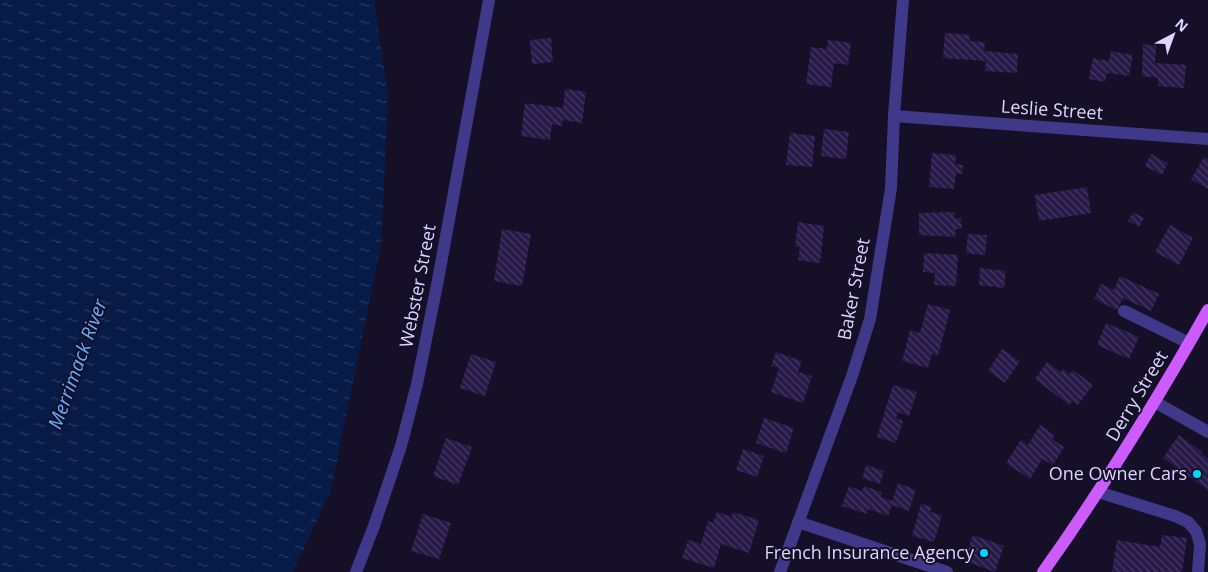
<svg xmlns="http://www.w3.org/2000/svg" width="1208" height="572" viewBox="0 0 1208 572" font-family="'Open Sans',sans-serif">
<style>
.water{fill:url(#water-ripples)}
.building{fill:url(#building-back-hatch)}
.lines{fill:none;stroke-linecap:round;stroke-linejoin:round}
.minor{stroke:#403888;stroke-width:12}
.major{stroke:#cc5cff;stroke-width:12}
.poi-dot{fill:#01d6ff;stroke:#150f28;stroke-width:2}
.labels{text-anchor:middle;stroke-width:4;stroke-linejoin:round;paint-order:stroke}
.street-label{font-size:18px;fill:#ddd5ff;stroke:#150f28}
.poi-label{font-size:18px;fill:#ddd5ff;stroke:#150f28;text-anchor:end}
.water-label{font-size:19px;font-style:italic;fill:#63adff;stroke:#150f28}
</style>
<defs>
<pattern id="water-ripples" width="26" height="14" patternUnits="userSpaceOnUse" patternTransform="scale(1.25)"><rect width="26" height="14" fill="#081b47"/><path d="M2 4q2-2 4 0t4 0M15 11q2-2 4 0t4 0" fill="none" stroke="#2c3b63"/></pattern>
<pattern id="building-back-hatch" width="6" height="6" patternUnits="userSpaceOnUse" patternTransform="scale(1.25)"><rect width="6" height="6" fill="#271a49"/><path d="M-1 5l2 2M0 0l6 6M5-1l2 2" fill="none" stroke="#463a64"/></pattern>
</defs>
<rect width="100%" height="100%" fill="#150f28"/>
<path class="water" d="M0 0H374L388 97 381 246 331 490 293 572H0Z"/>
<g class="building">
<path d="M945 33 970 35 969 41 985 42 984 51 1018 54 1017 73 985 71 986 61 943 58Z"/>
<path d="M551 38 553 62 532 64 530 40Z"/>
<path d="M828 40 851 43 848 65 834 63 831 87 806 84 811 47 827 49Z"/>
<path d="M1143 44 1156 45 1155 63 1186 65 1184 88 1158 86V78L1142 76Z"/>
<path d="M1111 51 1133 55 1129 76 1107 73 1105 82 1089 79 1093 58 1109 61Z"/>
<path d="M565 89 586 92 582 123 563 120 562 126 552 124 550 140 521 136 525 103 563 108Z"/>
<path d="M824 129 849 132 846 159 821 156Z"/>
<path d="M790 133 815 136 812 167 786 165Z"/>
<path d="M932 153 956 155 955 164 963 165 962 174 956 173 954 189 929 187Z"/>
<path d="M1151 154 1168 163 1162 175 1145 166Z"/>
<path d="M1204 157 1208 159V189L1191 179Z"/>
<path d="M1087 187 1091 213 1039 221 1035 195Z"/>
<path d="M955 212 954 218H961L962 229H956L955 237 919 235V213Z"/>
<path d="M1133 212 1144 218 1139 227 1128 221Z"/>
<path d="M798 222 824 226 820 263 798 260 800 247H795Z"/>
<path d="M1170 225 1193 238 1179 265 1155 252Z"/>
<path d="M502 229 531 234 522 286 494 281Z"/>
<path d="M968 234 987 235 985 255 966 253Z"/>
<path d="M924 253 958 255 956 286 934 285 935 273 923 272Z"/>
<path d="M980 268 1006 271 1004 288 979 285Z"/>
<path d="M1120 276 1159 294 1151 311 1123 298 1117 310 1094 299 1101 284 1114 290Z"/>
<path d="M928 304 950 310 938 356 932 354 928 368 902 361 910 330 920 333Z"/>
<path d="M1106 323 1139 337 1129 359 1097 345Z"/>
<path d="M1002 349 1020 361 1005 383 988 371Z"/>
<path d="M776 352 802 361 798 372 812 376 803 403 771 392 779 368 771 366Z"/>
<path d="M471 354 496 362 485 396 460 388Z"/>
<path d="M1047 362 1061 372 1063 369 1070 374 1073 370 1093 385 1078 405 1072 401 1069 405 1035 379Z"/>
<path d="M893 385 917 392 909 416 898 412 896 418 903 421 896 443 877 437Z"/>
<path d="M764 418 794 428 786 453 756 443Z"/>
<path d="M1040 425 1055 435 1052 439 1064 447 1053 465 1042 459 1030 479 1006 463 1021 440 1028 445Z"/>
<path d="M1179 435 1202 452 1201 454 1208 459V490L1163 458Z"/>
<path d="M446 438 472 447 458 485 433 476Z"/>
<path d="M743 449 764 456 757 477 736 470Z"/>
<path d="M866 465 884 471 880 484 862 478Z"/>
<path d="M898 483 916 490 909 511 892 505 888 516 868 509 867 514 842 506 849 486 862 491 864 486 882 492 881 497 892 501Z"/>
<path d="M921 504 932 507 930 512 942 515 934 542 912 536Z"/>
<path d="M717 512 732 517 733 512 759 520 749 553 721 544 714 568 682 558 688 540 701 544 708 521 713 523Z"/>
<path d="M423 514 451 523 439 559 411 551Z"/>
<path d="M973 535 1004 546 995 572 964 561Z"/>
<path d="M1162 535 1187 538 1182 572H1112L1117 540 1160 547Z"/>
</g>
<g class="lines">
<g class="minor">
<path d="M894 116 1208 139"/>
<path d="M1124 311 1189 343"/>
<path d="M1155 402 1208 432"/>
<path d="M1098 492 1175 516 1188 522 1196 531 1200 544 1198 572"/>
<path d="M798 522 947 572"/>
<path d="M356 572 374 526 401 446 417 384 438 280 489 0"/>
<path d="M780 572 852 376 870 319 891 188 894 116 903 0"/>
</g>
<path class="major" d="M1043 572C1103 488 1157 400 1208 310"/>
</g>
<g class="poi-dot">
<circle cx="1197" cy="474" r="5"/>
<circle cx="984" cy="553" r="5"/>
</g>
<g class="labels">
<g class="street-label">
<text transform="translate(1052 110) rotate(4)" y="6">Leslie Street</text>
<text transform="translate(418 286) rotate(-79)" y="6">Webster Street</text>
<text transform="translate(854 289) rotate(-79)" y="6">Baker Street</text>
<text transform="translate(1137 396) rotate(-59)" y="6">Derry Street</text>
</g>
<g class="poi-label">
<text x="1187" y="480">One Owner Cars</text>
<text x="974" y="559">French Insurance Agency</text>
</g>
<g class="water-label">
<text transform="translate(77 364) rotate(-70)" y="7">Merrimack River</text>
</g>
</g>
<g transform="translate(1173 35) rotate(41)" stroke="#150f28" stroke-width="4" paint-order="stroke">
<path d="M0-4L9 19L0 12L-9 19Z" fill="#ddd5ff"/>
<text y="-8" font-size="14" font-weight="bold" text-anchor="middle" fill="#ddd5ff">N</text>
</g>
</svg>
